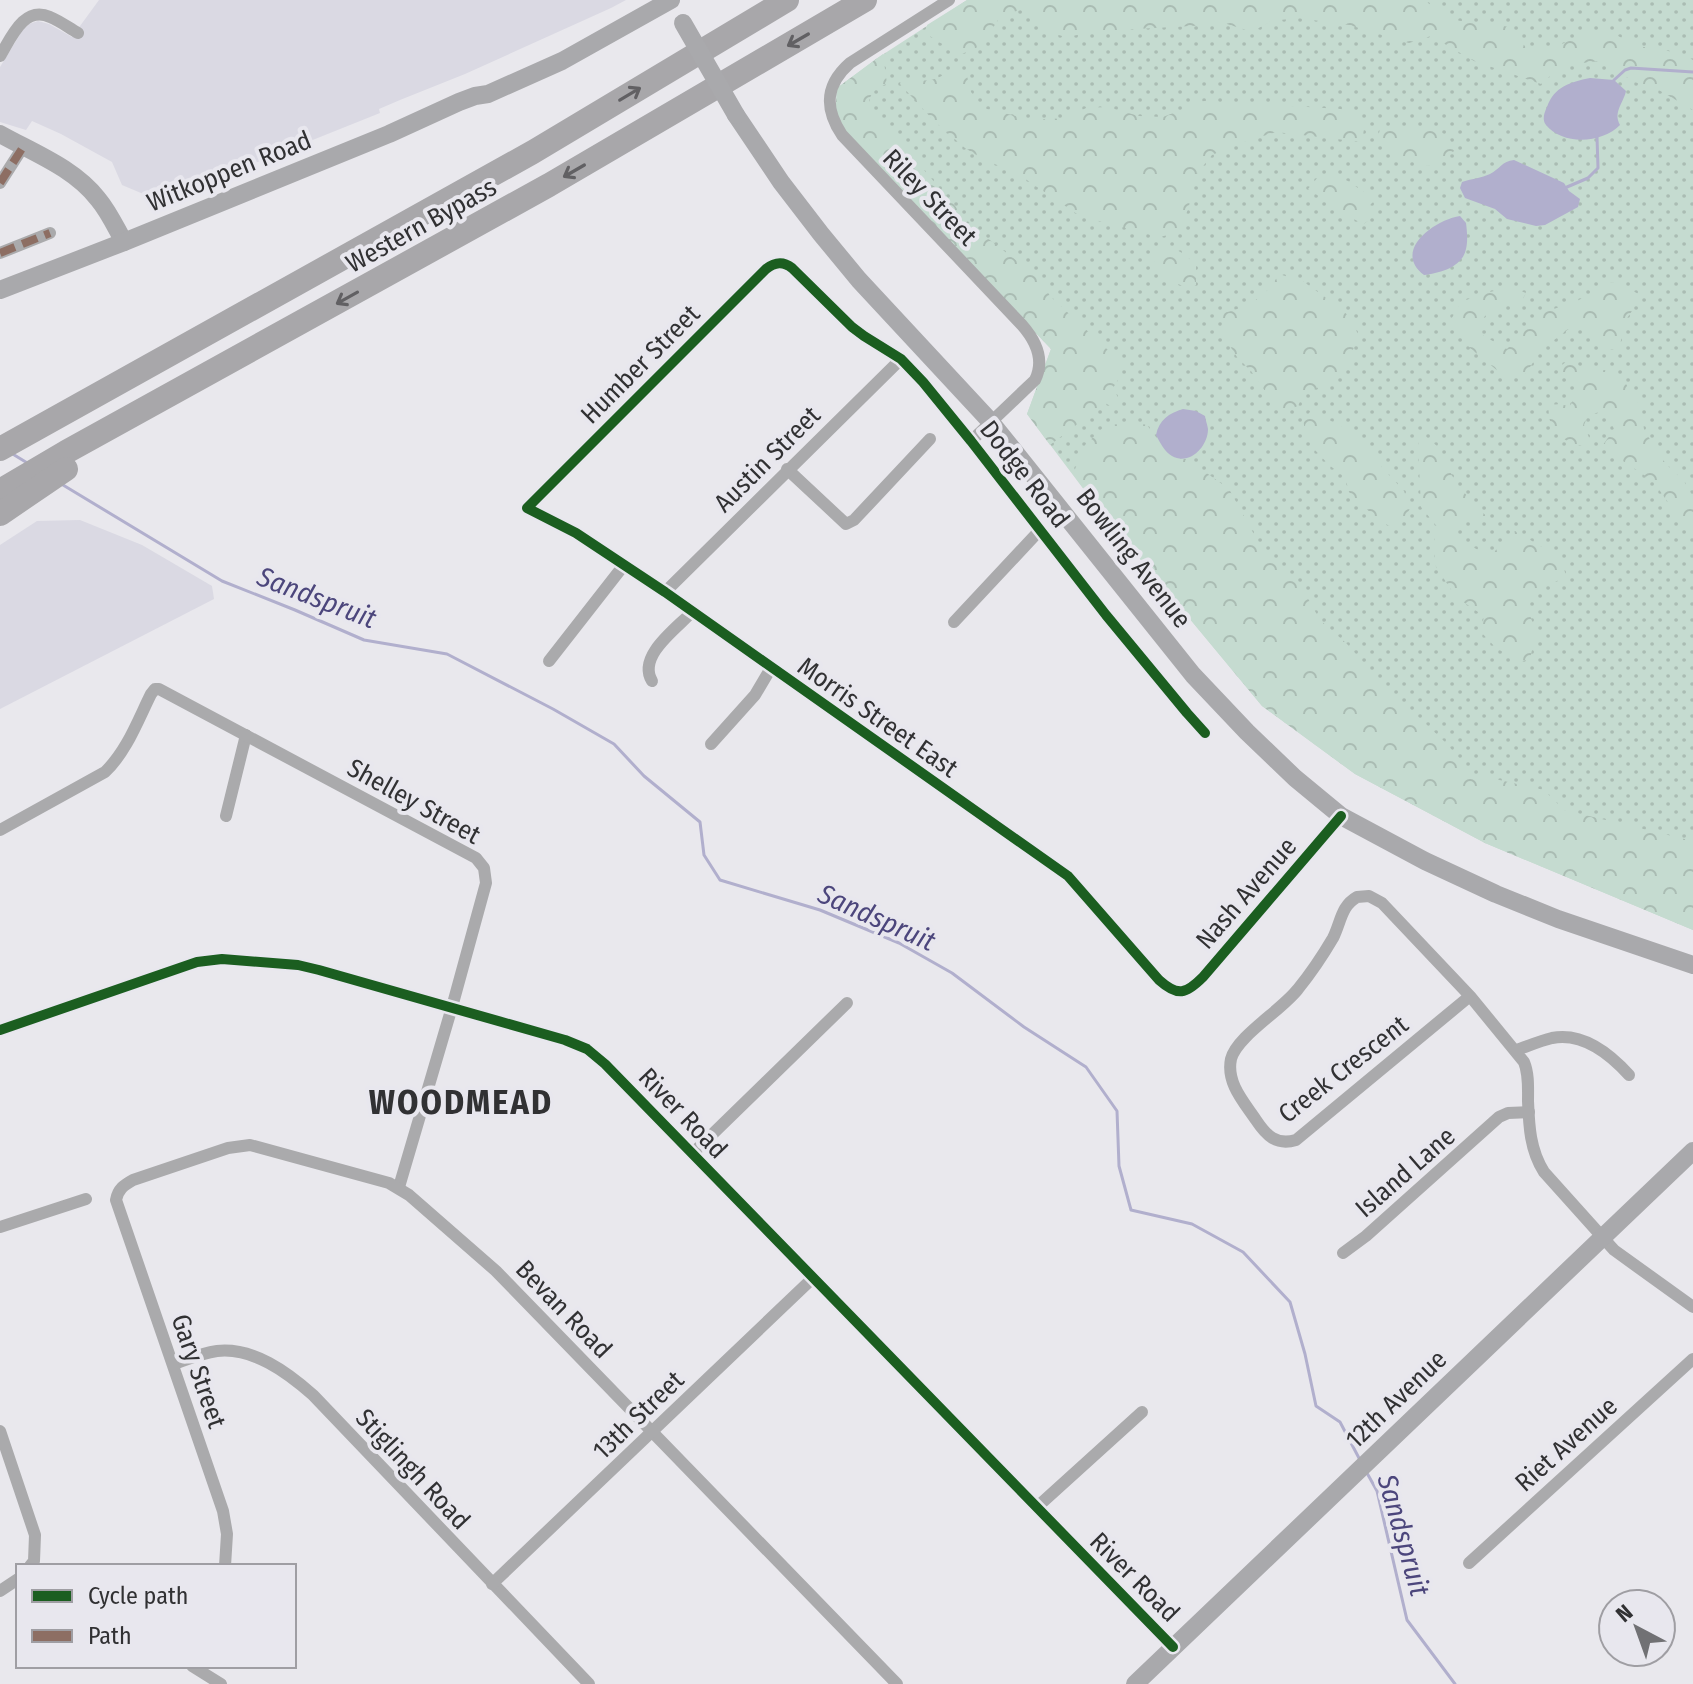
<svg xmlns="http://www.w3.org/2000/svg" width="1693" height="1684" viewBox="0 0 1693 1684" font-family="'Fira Sans Condensed',sans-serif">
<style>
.built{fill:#dad9e3}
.grass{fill:url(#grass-dots)}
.forest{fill:url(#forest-crowns)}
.water{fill:#b1afcd}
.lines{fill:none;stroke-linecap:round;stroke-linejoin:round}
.stream{stroke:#b1afcd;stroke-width:3}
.street{stroke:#aaaaac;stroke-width:12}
.secondary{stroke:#a9a9ac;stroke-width:18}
.highway{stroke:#a8a7aa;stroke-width:24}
.secondary-bridge{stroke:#a9a9ac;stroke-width:18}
.quiet{stroke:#8d6e63;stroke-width:8;stroke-dasharray:16 8;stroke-linecap:butt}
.cycleway-casing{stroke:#e8e7ee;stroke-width:15}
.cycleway{stroke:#1b5e20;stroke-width:10}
.oneway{stroke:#616063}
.labels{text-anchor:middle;stroke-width:8;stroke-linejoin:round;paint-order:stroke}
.street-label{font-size:26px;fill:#313133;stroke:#e8e7ee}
.water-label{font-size:28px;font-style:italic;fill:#4c467c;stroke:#e8e7ee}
.district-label{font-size:34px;font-weight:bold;letter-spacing:2px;fill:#313133;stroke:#e8e7ee}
</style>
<defs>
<pattern id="grass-dots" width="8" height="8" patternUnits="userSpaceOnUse" patternTransform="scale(2)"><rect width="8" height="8" fill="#c5dbd0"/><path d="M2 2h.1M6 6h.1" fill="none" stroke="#aabcb3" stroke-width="1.8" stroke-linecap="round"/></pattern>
<pattern id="forest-crowns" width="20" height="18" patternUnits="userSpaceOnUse" patternTransform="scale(2)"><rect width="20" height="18" fill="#c5dbd0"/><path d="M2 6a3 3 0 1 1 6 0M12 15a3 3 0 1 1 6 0" fill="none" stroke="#aabcb3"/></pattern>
</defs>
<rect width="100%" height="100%" fill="#e9e8ed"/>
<g class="built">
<path d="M99 0H626L611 8 465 74 400 100 379 109 380 113 160 201 122 185 112 162 61 134 32 121 26 130 0 122V67L22 31 29 24 38 21 49 24 72 37Z"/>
<path d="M80 520 142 545 212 586 214 599 0 709V545L37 521Z"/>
</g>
<path class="grass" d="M967 0H1693V930L1485 843 1355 774 1262 706 1097 507 1027 414 1051 349 835 122 837 88 876 59Z"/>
<g class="forest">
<path d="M967 0H1427L1428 3 1453 20 1511 27 1529 52 1560 45 1588 31 1610 32 1638 46 1680 53 1693 60V110L1657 89 1635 82 1599 61 1574 64 1556 71 1541 84 1474 61 1431 36 1409 43 1349 25 1298 18 1271 21 1257 29 1246 30 1227 24 1100 31 1066 37 1051 33 1021 10 1007 13 998 20 983 43 973 50 961 54 937 41 927 34V25Z"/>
<path d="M883 54 887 84C874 87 863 100 873 114 876 119 883 124 888 128L973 227 1030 271 1042 282 1050 296 1123 364 1121 375 1113 388 1121 403 1114 408 1105 403 1050 445 1027 414 1051 349 835 122 837 88Z"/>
<path d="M953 69 967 76 971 92 983 108 1033 120 1066 118 1086 108 1107 107 1139 116 1163 117 1204 101 1341 109 1365 122 1362 142 1276 132 1238 144 1212 155 1192 180 1189 207 1178 233 1159 237 1080 216 1018 174 983 159 965 148 934 121 900 84 902 77C926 82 933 83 953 69Z"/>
<path d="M1388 126C1403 128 1439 126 1449 138 1451 141 1453 148 1454 151L1441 162 1428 166 1402 159 1384 150 1378 137 1380 129Z"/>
<path d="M1333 176 1348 181 1375 200 1370 205 1371 218 1364 224C1345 216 1327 201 1308 189L1318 177Z"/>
<path d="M1162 245C1177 248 1185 254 1196 265V285C1177 293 1163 270 1150 257L1151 251Z"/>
<path d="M1279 274 1304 282 1329 300 1349 316 1359 336 1351 354 1346 371 1330 383 1304 393 1298 406 1284 411 1277 408 1251 371 1237 357 1221 332 1223 313C1247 308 1267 296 1279 274Z"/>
<path d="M1612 282 1628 288 1640 295 1632 311 1625 321 1619 350 1606 349 1585 328H1570L1542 349 1524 376H1504L1470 348 1449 323 1461 302 1482 294 1510 287 1526 293 1519 306 1504 304 1485 316 1475 331 1507 349 1530 324 1545 312 1577 301Z"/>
<path d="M1567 361 1585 368 1610 371 1626 384 1640 406 1644 429 1656 450 1666 464 1684 481 1693 497V531L1672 508 1653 481 1608 451 1603 445 1614 429 1609 417 1600 412 1588 415 1584 425 1590 440 1583 446C1561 442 1546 428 1549 405L1561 404 1570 407 1578 387C1574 378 1566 377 1561 369L1562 365Z"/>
<path d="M1310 412 1340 425 1366 447 1378 463 1404 491 1410 508 1405 519 1389 526 1373 515 1358 501 1349 492 1345 477 1329 465 1314 449 1312 437 1305 430 1303 420Z"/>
<path d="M1130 421 1147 425 1162 445 1181 459H1187L1229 489 1261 547 1301 586 1320 620 1347 644 1378 679 1445 742 1473 774 1544 790 1564 810 1693 841V930L1485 843 1355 774 1262 706 1097 507 1073 474 1085 445 1104 427Z"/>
<path d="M1425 436 1437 446 1457 485 1489 519 1459 520 1457 539 1490 556 1515 531 1547 550 1563 564 1566 577 1537 590 1527 607 1536 632 1530 659 1519 662 1495 647 1481 632 1484 616 1456 597 1436 567 1433 543 1439 529 1421 507 1418 445 1420 438Z"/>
</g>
<g class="water">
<path d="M1590 78 1614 80 1626 91C1623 104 1613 112 1620 125 1603 143 1563 146 1546 125 1542 120 1544 113 1547 107 1554 87 1570 82 1590 78Z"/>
<path d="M1514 160 1564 183 1569 191 1580 199 1578 207 1545 225 1536 226 1507 219 1495 209 1465 198 1460 188 1462 182C1470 179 1482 178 1490 174 1500 169 1502 161 1514 160Z"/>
<path d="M1460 216 1466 223C1467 231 1468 241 1466 249 1462 268 1439 273 1424 275 1392 251 1434 220 1460 216Z"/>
<path d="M1183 409 1196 411 1205 416C1205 418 1208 427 1208 429 1208 447 1189 466 1172 456 1165 452 1160 443 1156 435 1159 420 1169 413 1183 409Z"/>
</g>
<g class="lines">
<g class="stream">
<path d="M1614 80 1625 70 1631 68 1693 72"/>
<path d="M1567 187 1588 178 1598 168 1597 137"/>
<path d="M11 453 29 464"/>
<path d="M63 485 222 581 295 610 364 640 447 654 553 709 614 744 644 776 700 822 704 855 720 880 820 910 899 943 952 973 1024 1027 1086 1067 1117 1111 1119 1166 1131 1210 1192 1224 1243 1252 1290 1302 1305 1354 1316 1406 1340 1422 1360 1460"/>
<path d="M1367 1473 1377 1491 1407 1620 1455 1684"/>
</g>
<g class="street">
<path d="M949 0 850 63C825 85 824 108 842 135L1022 325C1036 341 1045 360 1035 380L971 441"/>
<path d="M0 56C11 38 24 5 50 17 60 21 69 28 78 33"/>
<path d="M0 183 23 147"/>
<path d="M0 253 50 233"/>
<path d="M787 469 846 524 854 520 930 439"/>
<path d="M665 592 901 359"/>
<path d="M954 622 1040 530"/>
<path d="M549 661 624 565"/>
<path d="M652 681C637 656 676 629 692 612"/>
<path d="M1205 733 1187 713 1106 615 971 441 923 382 901 359 864 336 852 327 792 268C783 261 775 262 766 269L527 508 576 533 665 592 1068 876 1159 980C1178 997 1186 994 1203 977L1341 816"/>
<path d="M711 744 755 695 771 668"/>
<path d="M226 816 246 735"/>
<path d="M0 830 105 772C127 751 138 720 151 694L155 689H159L476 858 484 868 486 883 452 1007 399 1187"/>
<path d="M1470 996 1296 1140C1276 1146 1266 1135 1256 1120 1244 1102 1226 1083 1231 1059 1237 1036 1282 1010 1298 989 1311 973 1323 955 1333 938 1341 922 1341 906 1357 897L1369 896 1382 903 1470 996 1524 1062C1529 1074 1528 1088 1528 1101 1529 1126 1530 1150 1544 1172L1614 1250 1693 1307"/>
<path d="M0 1030 197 962 222 959 298 965 319 970 565 1040 587 1049 605 1064 1173 1647"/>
<path d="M1516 1050C1528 1046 1540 1041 1552 1038 1583 1032 1610 1054 1629 1075"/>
<path d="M692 1154 847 1003"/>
<path d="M0 1227 86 1199"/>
<path d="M1343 1253 1366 1236 1499 1117 1508 1113 1529 1112"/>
<path d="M174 1364C188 1359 202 1353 217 1351 253 1347 287 1372 313 1395L589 1684"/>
<path d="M0 1431 35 1535 34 1561 30 1566"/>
<path d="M1036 1508 1142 1412"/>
<path d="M1469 1563 1693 1359"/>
<path d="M225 1566 227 1534 223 1511 116 1200C118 1189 124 1185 133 1180L228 1148 250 1145 389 1183 409 1195 496 1271 897 1684"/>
<path d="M492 1584 814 1277"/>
<path d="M0 1591 18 1579"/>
<path d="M192 1666 221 1684"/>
</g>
<g class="secondary">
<path d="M736 115 781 182 821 234 859 280 990 421 1193 675 1247 732 1295 778 1341 816 1425 861 1496 894 1558 919 1693 965"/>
<path d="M0 134C34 153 74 168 98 199 109 212 116 228 124 242"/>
<path d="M0 290 124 242 389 134 459 102 475 96 488 94 562 61 671 0"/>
<path d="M1135 1684 1693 1151"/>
</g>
<g class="highway">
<path d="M0 449 533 152 787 0"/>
<path d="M0 491 66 452 549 185 865 0"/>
<path d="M0 514 66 469"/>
</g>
<path class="secondary-bridge" d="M683 23 736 115"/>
<g class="quiet">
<path d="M0 183 23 147"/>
<path d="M0 253 50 233"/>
</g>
<g class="cycleway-casing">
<g id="cycleway">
<path d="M1205 733 1187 713 1106 615 971 441 923 382 901 359 864 336 852 327 792 268C783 261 775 262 766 269L527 508 576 533 665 592 1068 876 1159 980C1178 997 1186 994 1203 977L1341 816"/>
<path d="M0 1030 197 962 222 959 298 965 319 970 565 1040 587 1049 605 1064 1173 1647"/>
</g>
</g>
<use href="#cycleway" class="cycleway"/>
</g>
<defs><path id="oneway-shaft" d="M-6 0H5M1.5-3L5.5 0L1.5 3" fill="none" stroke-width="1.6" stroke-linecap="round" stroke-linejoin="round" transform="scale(2)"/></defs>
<g class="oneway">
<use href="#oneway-shaft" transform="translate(798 40) rotate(150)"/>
<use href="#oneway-shaft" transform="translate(630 94) rotate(-31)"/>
<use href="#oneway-shaft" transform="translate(574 171) rotate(150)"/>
<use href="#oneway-shaft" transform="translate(347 298) rotate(151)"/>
</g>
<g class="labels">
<g class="street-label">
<text transform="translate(229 171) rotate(-22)" y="9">Witkoppen Road</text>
<text transform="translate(930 197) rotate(46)" y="9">Riley Street</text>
<text transform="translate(421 225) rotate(-29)" y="9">Western Bypass</text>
<text transform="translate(640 364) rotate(-45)" y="9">Humber Street</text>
<text transform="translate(767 459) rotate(-45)" y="9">Austin Street</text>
<text transform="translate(1025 474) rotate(52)" y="9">Dodge Road</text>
<text transform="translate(1134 558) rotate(52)" y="9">Bowling Avenue</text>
<text transform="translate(878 717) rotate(35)" y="9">Morris Street East</text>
<text transform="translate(414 801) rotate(29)" y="9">Shelley Street</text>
<text transform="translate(1246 893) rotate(-49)" y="9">Nash Avenue</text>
<text transform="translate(1343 1069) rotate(-38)" y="9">Creek Crescent</text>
<text transform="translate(683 1113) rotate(46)" y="9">River Road</text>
<text transform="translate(1405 1172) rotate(-41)" y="9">Island Lane</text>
<text transform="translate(564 1309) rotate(46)" y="9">Bevan Road</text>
<text transform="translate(199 1371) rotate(71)" y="9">Gary Street</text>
<text transform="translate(1396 1399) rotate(-44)" y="9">12th Avenue</text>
<text transform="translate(638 1415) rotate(-44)" y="9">13th Street</text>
<text transform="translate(1566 1444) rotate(-42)" y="9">Riet Avenue</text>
<text transform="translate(413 1469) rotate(47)" y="9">Stiglingh Road</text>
<text transform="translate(1135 1577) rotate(45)" y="9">River Road</text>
</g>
<g class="water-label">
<text transform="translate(317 597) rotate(21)" y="10">Sandspruit</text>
<text transform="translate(877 917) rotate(24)" y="10">Sandspruit</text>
<text transform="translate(1404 1535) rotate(74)" y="10">Sandspruit</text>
</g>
<g class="district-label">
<text x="461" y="1114">WOODMEAD</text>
</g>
</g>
<rect x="16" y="1564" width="280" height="104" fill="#e8e7ee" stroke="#9f9ea3" stroke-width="2"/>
<rect x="32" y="1590" width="40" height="12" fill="#1b5e20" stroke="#9f9ea3" stroke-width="2"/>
<text x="88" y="1604" font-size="24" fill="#313133">Cycle path</text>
<rect x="32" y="1630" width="40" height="12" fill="#8d6e63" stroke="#9f9ea3" stroke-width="2"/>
<text x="88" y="1644" font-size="24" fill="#313133">Path</text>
<g transform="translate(1637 1628) rotate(319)"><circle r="38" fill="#e8e7ee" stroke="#9f9ea3" stroke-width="2"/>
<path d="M0-6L14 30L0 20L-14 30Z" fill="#717174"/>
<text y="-12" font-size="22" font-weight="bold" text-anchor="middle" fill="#313133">N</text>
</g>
</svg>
